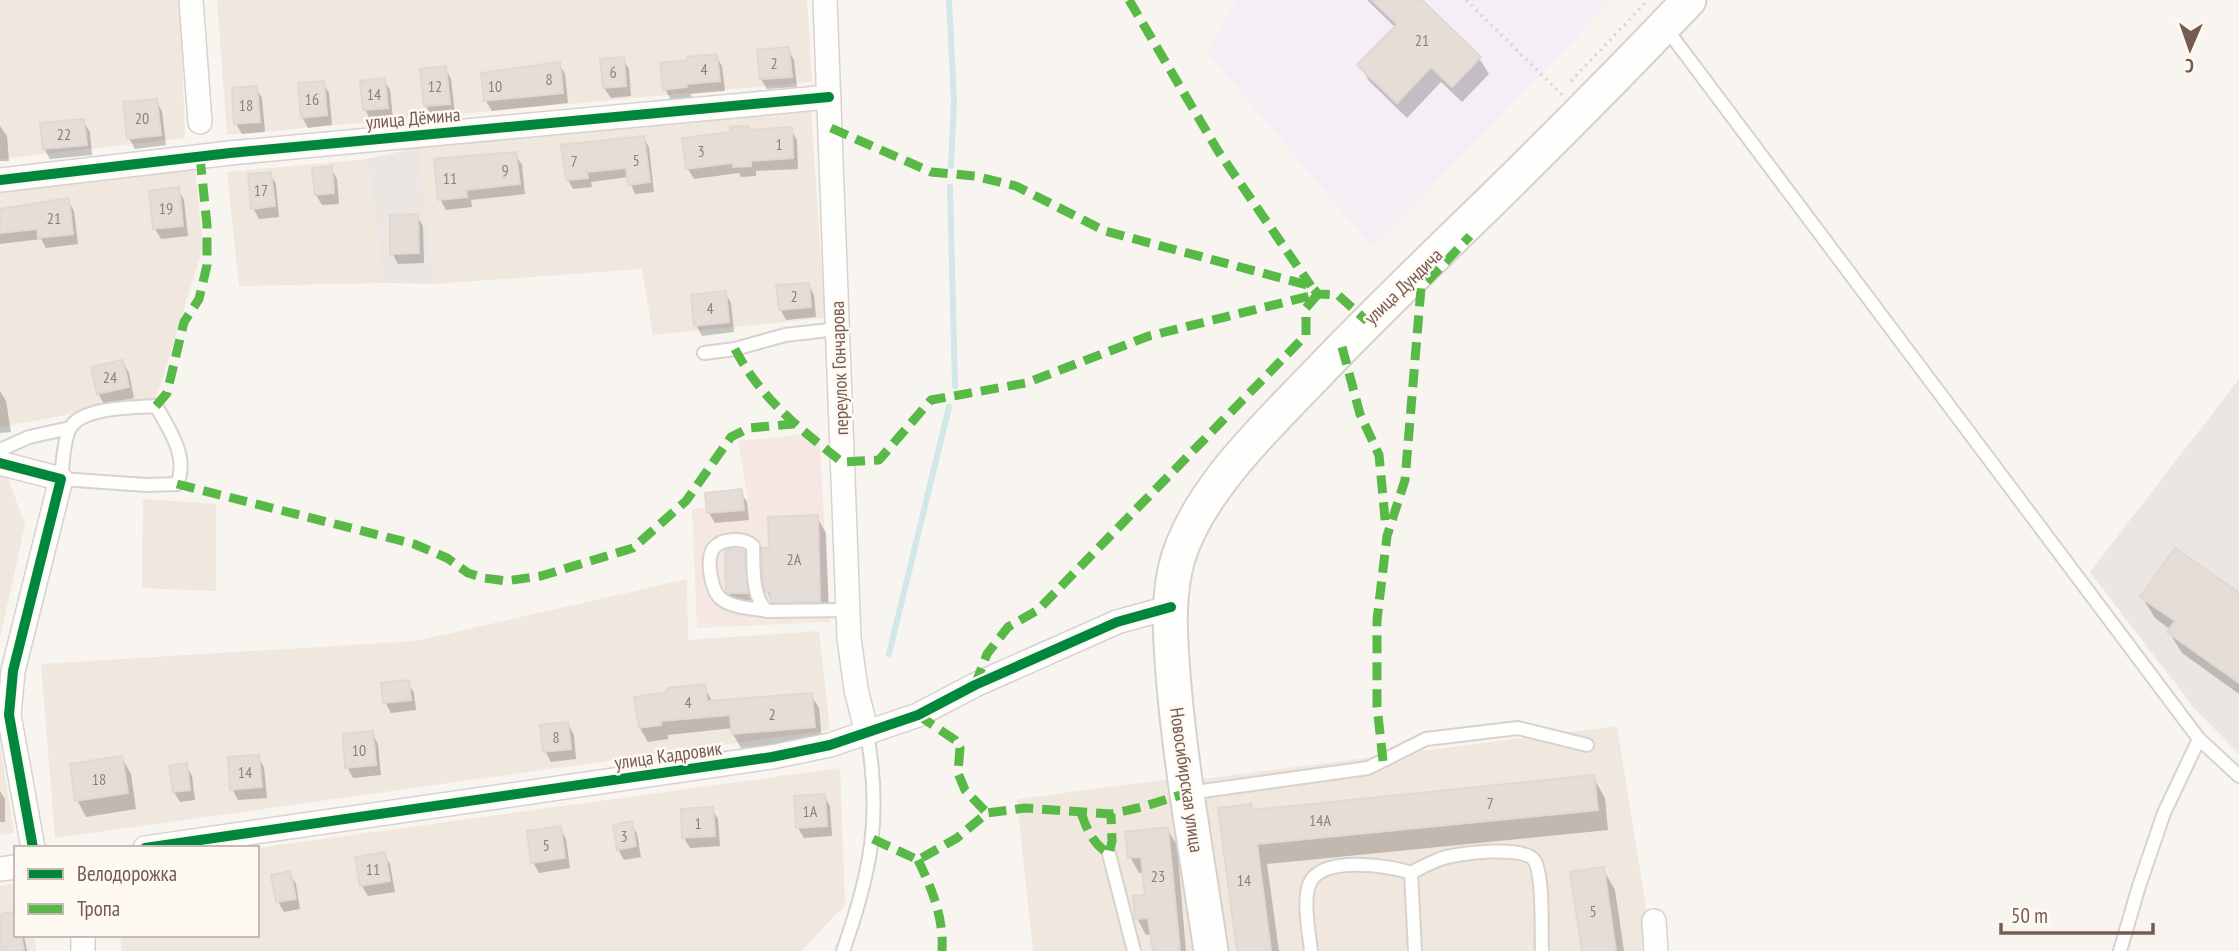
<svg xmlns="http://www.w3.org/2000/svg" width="2239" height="951" viewBox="0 0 2239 951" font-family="'PT Sans Narrow',sans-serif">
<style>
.residential{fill:#f0e7de}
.commercial{fill:#f5e7e2}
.industrial{fill:#ece6e2}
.education{fill:#f5eef5}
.shadow{fill:#0003}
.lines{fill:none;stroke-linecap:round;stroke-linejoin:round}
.stream{stroke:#d2e8e8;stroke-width:6}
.building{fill:#e5ddd8;stroke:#e1d8d2;stroke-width:2}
.lane-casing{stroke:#d8d2ce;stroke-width:16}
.street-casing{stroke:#d8d2ce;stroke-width:26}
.secondary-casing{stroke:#d8d0cc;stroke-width:37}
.path{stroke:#dad4d0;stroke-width:3.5;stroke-dasharray:2 5;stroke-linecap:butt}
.lane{stroke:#fefefd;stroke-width:12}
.street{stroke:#fefefd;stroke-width:23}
.secondary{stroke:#fefefd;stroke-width:33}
.quiet{stroke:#58b947;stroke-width:9;stroke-dasharray:18 9;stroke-linecap:butt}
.cycleway-casing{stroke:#fef9f3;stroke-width:15}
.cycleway{stroke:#00873e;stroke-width:10}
.labels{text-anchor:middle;stroke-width:5;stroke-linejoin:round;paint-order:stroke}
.number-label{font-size:16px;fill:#947e74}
.street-label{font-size:19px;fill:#775b50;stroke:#fef9f3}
</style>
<rect width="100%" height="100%" fill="#f8f5f0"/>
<g class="residential">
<path d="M0 0H180L185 138 0 159Z"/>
<path d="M217 0H807L812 82 227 135Z"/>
<path d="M811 110 825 318 653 335 642 269 434 284 419 147Z"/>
<path d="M367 159 383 283 239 286 227 172Z"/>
<path d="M195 166 203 247 156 399 0 427V188Z"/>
<path d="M7 475 25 525 0 638V477Z"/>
<path d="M143 499 216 504V591L142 588Z"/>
<path d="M687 579 688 640 819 631 830 730 55 838 41 664 416 641Z"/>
<path d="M1617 726 1653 951H1227L1202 779Z"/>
<path d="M0 743 14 833 0 835Z"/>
<path d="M840 768 845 905 801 951H122L120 935H257V848Z"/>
<path d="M1179 778 1200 951H1033L1017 799Z"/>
<path d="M16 883V935H34L36 951H0V886Z"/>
</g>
<path class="commercial" d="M819 433 830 622 697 628 692 509 748 499 738 441Z"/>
<g class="industrial">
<path d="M419 147 434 284 383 283 367 159Z"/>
<path d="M2239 379V754L2194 708 2090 572Z"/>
</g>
<path class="education" d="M1236 0H1612L1373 248 1207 52Z"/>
<g class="shadow">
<path d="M1367 0H1419L1479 58 1489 74 1462 102 1441 82 1407 118 1369 81 1360 65 1396 28Z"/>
<path d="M788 49 794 60 797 87 767 89 761 79Z"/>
<path d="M716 56 722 66 725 91 691 94 692 98 671 100 665 89Z"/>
<path d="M623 59 629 69 631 96 611 98 604 88Z"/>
<path d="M559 64 565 74 568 103 492 111 486 101Z"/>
<path d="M445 68 451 79 455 114 432 116 426 106Z"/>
<path d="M384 80 390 90 393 118 371 120 365 110Z"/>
<path d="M323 83 329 93 332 125 308 128 302 117Z"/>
<path d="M256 88 262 98 265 132 242 134 236 124Z"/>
<path d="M156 101 162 111 166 145 135 149 129 138Z"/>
<path d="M83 121 90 132 92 155 50 159 44 148Z"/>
<path d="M0 126 7 136 9 161H0Z"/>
<path d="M791 129 797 140 798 169 756 171V176L741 177 739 173 694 179 688 169 750 131Z"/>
<path d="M643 137 649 147 654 192 635 194 628 177 591 182 592 187 573 189 568 180Z"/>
<path d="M515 154 522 165 525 194 471 200 472 207 446 210 440 199Z"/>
<path d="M331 168 337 179 339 204 322 205 316 195 314 170Z"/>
<path d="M270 174 276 184 279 217 259 219 253 208Z"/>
<path d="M178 189 184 200 188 236 161 239 155 229Z"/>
<path d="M68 200 74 211 78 244 46 248 41 239 0 244V211Z"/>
<path d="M417 216 423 226 424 263 398 264 392 253Z"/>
<path d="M808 284 814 295 816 317 786 320 780 309Z"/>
<path d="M725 293 731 303 734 332 702 336 696 325Z"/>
<path d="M123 362 129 373 134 398 104 404 98 393Z"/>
<path d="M0 391 6 401 11 432 0 433Z"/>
<path d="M741 491 747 502 749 520 715 523 709 513 707 495Z"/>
<path d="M817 517 826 533 829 617 782 618 767 592 770 550Z"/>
<path d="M743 552 749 563 753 603 734 602 727 591Z"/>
<path d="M2239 595V694L2182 653 2169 632 2171 630 2155 618 2142 597Z"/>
<path d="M408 682 414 693 416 710 391 713 385 702Z"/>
<path d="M704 686 713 703 811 695 819 708 822 741 741 748 733 734V728L668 735V739L648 742 640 728 636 698Z"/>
<path d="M568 724 574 735 576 759 551 762 545 751Z"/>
<path d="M372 733 378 744 381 775 353 778 347 767Z"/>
<path d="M258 757 264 767 267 798 238 800 232 789Z"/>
<path d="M122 758 131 774 136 809 86 817 77 800Z"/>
<path d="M186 765 192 776 195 800 180 802 174 792Z"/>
<path d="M1593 777 1605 798 1608 830 1267 864 1279 951H1239L1250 806 1254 812Z"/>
<path d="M0 791 5 799V822H0Z"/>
<path d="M824 796 830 806 832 836 804 838 798 828Z"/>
<path d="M712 809 718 819 720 846 690 848 684 838Z"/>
<path d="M631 823 637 834 641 857 624 860 618 849Z"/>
<path d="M560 828 566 839 570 868 539 873 533 862Z"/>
<path d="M1167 829 1177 845 1186 951H1155L1153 934 1146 935 1137 918 1147 896 1144 873H1139L1130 857Z"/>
<path d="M384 854 390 864 395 892 368 896 362 886Z"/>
<path d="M1603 869 1615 890 1624 951H1584Z"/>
<path d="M289 873 296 884 300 909 284 912 278 902Z"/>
<path d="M0 916 16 935H24L27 951H3Z"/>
</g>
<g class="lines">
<g class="stream">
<path d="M949 0 954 100 951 166"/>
<path d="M950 187 955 386"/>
<path d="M889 654 949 407"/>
</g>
</g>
<g class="building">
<path d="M1372 0H1422L1481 57 1452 87 1431 67 1397 103 1357 65 1397 24Z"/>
<path d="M789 47 792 77 760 79 757 50Z"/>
<path d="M717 54 720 81 686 84 687 87 663 90 660 63 687 60V57Z"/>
<path d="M624 57 626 86 603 88 600 59Z"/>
<path d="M560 62 563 93 484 101 481 73Z"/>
<path d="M446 66 450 104 424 106 420 69Z"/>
<path d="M385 78 388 108 363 110 360 81Z"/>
<path d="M324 81 327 115 301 118 298 83Z"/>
<path d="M257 86 260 122 234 124 232 88Z"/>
<path d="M157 99 161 135 127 139 123 102Z"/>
<path d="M84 119 87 145 43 149 40 123Z"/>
<path d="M748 126 749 130 792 127 793 158 751 161V166L733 167V163L686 169 682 138 731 132 730 127Z"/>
<path d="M644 136 650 182 628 185 626 168 587 172 588 178 566 180 561 145Z"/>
<path d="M516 152 520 184 466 190 467 197 438 200 434 159Z"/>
<path d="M332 166 334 193 315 195 312 168Z"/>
<path d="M271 172 275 206 251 209 248 174Z"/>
<path d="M179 187 183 226 153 229 149 191Z"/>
<path d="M69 198 73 234 38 238 37 229 0 233V209Z"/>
<path d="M418 214 419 253 390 254V215Z"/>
<path d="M809 283 811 307 779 310 776 285Z"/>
<path d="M726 291 729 322 694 326 691 295Z"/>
<path d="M123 360 129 387 97 394 91 367Z"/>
<path d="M742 489 744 510 707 513 705 493Z"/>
<path d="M818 515 820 602H771L770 592H766L764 587 762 571V548H769L768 517Z"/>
<path d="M2175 548 2239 593V683L2167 632 2175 621 2140 597Z"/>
<path d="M729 549 744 551 748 593H728L726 591 725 551Z"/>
<path d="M409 680 411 700 383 703 381 683Z"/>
<path d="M705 684 707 701 812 693 815 727 732 734 730 715 661 721V725L639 728 634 697 667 692V688Z"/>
<path d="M568 722 571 749 543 752 540 725Z"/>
<path d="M373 731 376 765 345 768 343 734Z"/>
<path d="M259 755 262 787 230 790 228 757Z"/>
<path d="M122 756 128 793 75 801 70 764Z"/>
<path d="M187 763 190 790 173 792 169 766Z"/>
<path d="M1594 775 1598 810 1257 844 1271 951H1237L1218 808 1251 804 1252 810Z"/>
<path d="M825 794 827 826 796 828 794 796Z"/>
<path d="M713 807 715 836 682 838 681 809Z"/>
<path d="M632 821 636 846 617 850 613 825Z"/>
<path d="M561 826 565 858 531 863 527 831Z"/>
<path d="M1168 827 1180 951H1153L1148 918 1135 919 1133 896 1145 895 1141 857 1128 858 1125 832Z"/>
<path d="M385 852 390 881 360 886 355 857Z"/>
<path d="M1604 867 1616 951H1582L1570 872Z"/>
<path d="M290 871 296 899 276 902 271 875Z"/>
<path d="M16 912V935H21L24 951H0V914Z"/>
</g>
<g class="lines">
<g class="lane-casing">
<g id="lane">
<path d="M1665 27 2199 739 2239 776"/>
<path d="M704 353 735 349 785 335 838 329"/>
<path d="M156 406C169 429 189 457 177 484L146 485 61 479C63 464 63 444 69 430 80 406 133 408 156 406Z"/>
<path d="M0 450 29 437 70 428"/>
<path d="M767 611C752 608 730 608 719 597 711 587 706 560 713 549 721 538 744 537 753 546 754 567 751 596 767 611L848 610"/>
<path d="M1188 793 1368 768 1426 739 1518 728 1587 745"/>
<path d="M1109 854 1134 951"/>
<path d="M1411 873 1415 951"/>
<path d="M843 951C871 872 882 817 867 734"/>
<path d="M1311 951C1309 933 1303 902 1309 885 1319 855 1389 865 1411 873 1420 868 1430 863 1440 859 1457 853 1522 845 1534 860 1544 874 1541 932 1542 951"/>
<path d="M2120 951 2139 886 2164 813 2199 739"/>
</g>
</g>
<g class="street-casing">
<g id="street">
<path d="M191 0 200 122"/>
<path d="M825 0 849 638 856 689 867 734"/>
<path d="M0 180 230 153 829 97"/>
<path d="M0 463 61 479 13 671 9 715 33 848"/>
<path d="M145 848 772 757 830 745 918 715 975 685 1117 622 1171 607"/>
<path d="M0 869 16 867"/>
<path d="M1654 921 1656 951"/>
<path d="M83 935V951"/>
</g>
</g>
<g class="secondary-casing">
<path id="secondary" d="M1211 951C1198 863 1182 775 1174 686 1171 648 1167 608 1175 570 1191 498 1262 431 1312 379 1370 318 1429 261 1489 203 1557 136 1624 69 1689 0"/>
</g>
<g class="path">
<path d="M1466 0 1562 95"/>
<path d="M1571 81 1648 0"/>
</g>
<use href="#lane" class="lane"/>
<use href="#street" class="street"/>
<use href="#secondary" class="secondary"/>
<g class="quiet">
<path d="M1129 0 1218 151 1311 286"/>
<path d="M831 128 931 172 975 176 1016 186 1105 231 1311 286 1318 294 1338 295 1367 321"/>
<path d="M1342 347 1360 414 1379 455 1386 529"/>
<path d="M735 349C760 398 800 429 842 462L879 460 931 400 1026 383 1149 336 1318 294"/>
<path d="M156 406 167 393 184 322 199 299 207 265V225L200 157"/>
<path d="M177 484 414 544 447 558 468 573 484 578 506 581 541 576 633 548 686 501 731 437 749 428 793 424"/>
<path d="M975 685 987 654 1008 627 1038 610 1306 335V308L1318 294"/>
<path d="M918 715 955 740 960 748 958 773 965 790 987 813"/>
<path d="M1383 761 1377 706V620L1387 536 1405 480 1421 288 1470 236"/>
<path d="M1081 813C1088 831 1092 843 1109 854L1112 841 1111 814"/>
<path d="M873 839 918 860 957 838 987 813 1025 808 1111 814 1142 807 1187 793"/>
<path d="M918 860C932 889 944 918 942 951"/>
</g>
<g class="cycleway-casing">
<g id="cycleway">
<path d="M0 180 230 153 829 97"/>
<path d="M0 463 61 479 13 671 9 715 33 848"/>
<path d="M145 848 772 757 830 745 918 715 975 685 1117 622 1171 607"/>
</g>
</g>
<use href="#cycleway" class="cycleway"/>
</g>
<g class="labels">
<g class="number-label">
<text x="1422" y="46">21</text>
<text x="774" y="69">2</text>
<text x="704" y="75">4</text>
<text x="613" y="78">6</text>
<text x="549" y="85">8</text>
<text x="435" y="92">12</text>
<text x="495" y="92">10</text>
<text x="374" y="100">14</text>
<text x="312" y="105">16</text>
<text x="246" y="111">18</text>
<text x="142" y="124">20</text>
<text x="64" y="140">22</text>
<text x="779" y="150">1</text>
<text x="701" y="157">3</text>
<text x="636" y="166">5</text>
<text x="574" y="167">7</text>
<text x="505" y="176">9</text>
<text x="450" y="184">11</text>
<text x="261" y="196">17</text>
<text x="166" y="214">19</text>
<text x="54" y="224">21</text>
<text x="794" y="302">2</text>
<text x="710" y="314">4</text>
<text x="110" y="383">24</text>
<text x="794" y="565">2А</text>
<text x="688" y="708">4</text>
<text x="772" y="720">2</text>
<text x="556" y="743">8</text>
<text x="359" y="756">10</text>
<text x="245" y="778">14</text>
<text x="99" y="785">18</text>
<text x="1490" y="809">7</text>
<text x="810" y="817">1А</text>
<text x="1320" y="826">14А</text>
<text x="698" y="829">1</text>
<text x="624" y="842">3</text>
<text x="546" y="851">5</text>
<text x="373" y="875">11</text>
<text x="1158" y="882">23</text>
<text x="1244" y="886">14</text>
<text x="1593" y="917">5</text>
</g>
<g class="street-label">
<text transform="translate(413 118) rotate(-5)" y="7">улица Дёмина</text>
<text transform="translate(1403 286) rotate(-44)" y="7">улица Дундича</text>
<text transform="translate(839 368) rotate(-92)" y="7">переулок Гончарова</text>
<text transform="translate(668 755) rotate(-8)" y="7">улица Кадровик</text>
<text transform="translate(1187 780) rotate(82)" y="7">Новосибирская улица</text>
</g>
</g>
<rect x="14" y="846" width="245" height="91" fill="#fef9f3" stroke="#c8bab2" stroke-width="2"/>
<rect x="28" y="869" width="35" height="10" fill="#00873e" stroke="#c8bab2" stroke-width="2"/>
<text x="77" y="881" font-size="21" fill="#775b50">Велодорожка</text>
<rect x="28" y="904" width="35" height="10" fill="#58b947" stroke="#c8bab2" stroke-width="2"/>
<text x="77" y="916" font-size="21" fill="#775b50">Тропа</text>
<g transform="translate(2190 49) rotate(182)" stroke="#fef9f3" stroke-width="5" paint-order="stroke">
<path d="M0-5L12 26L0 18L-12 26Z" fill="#775b50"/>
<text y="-10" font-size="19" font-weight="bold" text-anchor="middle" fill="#775b50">С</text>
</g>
<path d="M2001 923v10h152v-10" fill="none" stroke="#775b50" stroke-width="3.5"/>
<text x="2011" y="923" font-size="21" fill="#775b50" stroke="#fef9f3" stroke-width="5" paint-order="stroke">50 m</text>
</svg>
